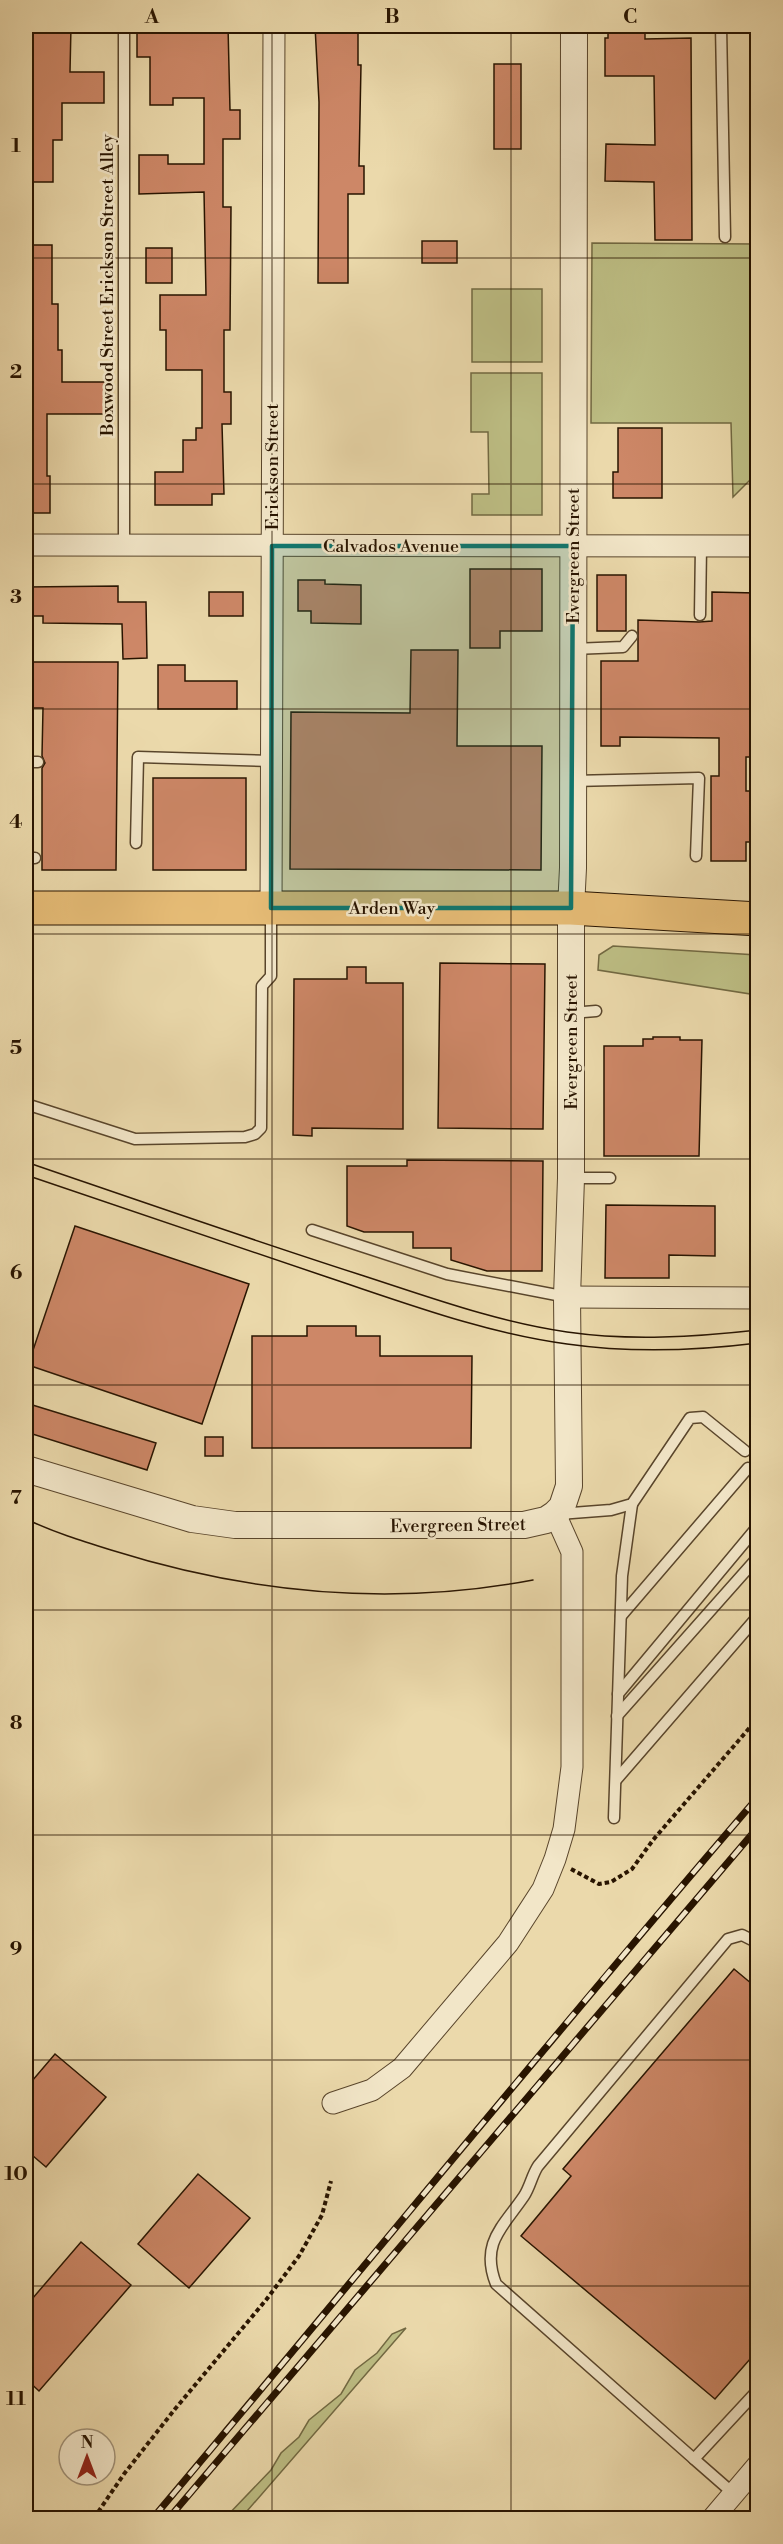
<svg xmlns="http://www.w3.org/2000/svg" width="783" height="2544" viewBox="0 0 783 2544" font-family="'Libre Bodoni',serif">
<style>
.green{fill:#bdbe84;stroke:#726942;stroke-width:1.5}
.building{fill:#cd8767;stroke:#281400;stroke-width:1.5}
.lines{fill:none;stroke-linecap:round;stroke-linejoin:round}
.service-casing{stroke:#59452b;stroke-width:13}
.minor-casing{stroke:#59452b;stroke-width:23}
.tertiary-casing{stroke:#59452b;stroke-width:28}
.primary-casing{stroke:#281400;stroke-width:35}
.path{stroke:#281400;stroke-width:4;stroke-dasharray:4.5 3;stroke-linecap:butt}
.service{stroke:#f2e6c8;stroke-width:10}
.minor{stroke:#f2e6c8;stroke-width:21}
.tertiary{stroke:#f2e6c8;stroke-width:26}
.primary{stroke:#e6bc76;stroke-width:33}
.tram{stroke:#281400;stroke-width:1.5}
.rail-casing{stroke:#281400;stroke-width:7}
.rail{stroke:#f2e6c8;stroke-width:4.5;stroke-dasharray:14;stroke-linecap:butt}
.marked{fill:#0f766e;fill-opacity:0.2;stroke:#0f766e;stroke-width:4.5;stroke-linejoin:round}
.grid{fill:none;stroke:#281400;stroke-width:1.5;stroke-opacity:0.55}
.labels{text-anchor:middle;stroke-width:5;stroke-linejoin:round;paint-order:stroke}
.street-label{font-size:18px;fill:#281400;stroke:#f2e6c8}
.neatline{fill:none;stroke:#281400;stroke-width:2}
.grid-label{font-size:20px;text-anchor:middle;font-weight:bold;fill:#281400}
</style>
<rect width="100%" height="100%" fill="#ebd9ab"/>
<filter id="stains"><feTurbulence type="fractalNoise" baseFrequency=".00333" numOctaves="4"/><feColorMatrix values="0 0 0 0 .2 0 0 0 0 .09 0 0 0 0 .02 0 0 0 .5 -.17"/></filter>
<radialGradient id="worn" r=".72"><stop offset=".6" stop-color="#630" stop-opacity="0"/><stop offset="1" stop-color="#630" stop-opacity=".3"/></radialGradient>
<g class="green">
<path d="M592 243 757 244V473L733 497 731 423H591Z"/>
<rect x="472" y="289" width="70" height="73"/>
<path d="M471 373H542V515H472V494H489L488 432H471Z"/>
<path d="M613 946 757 955V995L598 970 599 955Z"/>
<path d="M406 2328 241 2518H225L271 2470 281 2453 299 2437 309 2420 341 2394 355 2370 377 2353 392 2334Z"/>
</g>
<g class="building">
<path d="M26 26H71L70 72H104V103H62V140H53V182H26Z"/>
<path d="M137 26H228L230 110H240V139H223V207H231L230 330H224V392H231V424H222L224 494H212V505H155V472H183V440H196V428H202V370H166V330H160V295H206L204 192 139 194V155H168V164H204V98H173V105H150V57H137Z"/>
<path d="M315 26H358V65H361L359 166H364V194H348V283H318L319 102Z"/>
<path d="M608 26H645V39L691 38 692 240H655L654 182 605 181 606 144 655 145 654 76H605V38H608Z"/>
<rect x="494" y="64" width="27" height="85"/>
<rect x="422" y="241" width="35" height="22"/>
<path d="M26 245H52V304H58V350H62V382H109V414H47V476H50V513H26Z"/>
<rect x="146" y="248" width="26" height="35"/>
<path d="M618 428H662V498H613V472H618Z"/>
<path d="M470 569H542V631H500V648H470Z"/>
<rect x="597" y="575" width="29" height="56"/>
<path d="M298 580H325V584L361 585V624L311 623V611H298Z"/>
<path d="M118 586V602H146L147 658 123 659 122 624 43 623V616H26V587Z"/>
<rect x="209" y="592" width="34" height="24"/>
<path d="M712 592 756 593 758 714H754V757H746V791H758V842H746V861H711V776H719V738L620 737V746H601V661H638V620L699 622 712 621Z"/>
<path d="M411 650H458L457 746H542L541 870 290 869 291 712 410 713Z"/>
<path d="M26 662H118L116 870H42V768L45 763 42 756 43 708H26Z"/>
<path d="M158 665H185V681H237V709H158Z"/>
<rect x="153" y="778" width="93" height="92"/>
<path d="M440 963 545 964 543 1129 438 1128Z"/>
<path d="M347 967H366V983H403V1129L312 1128V1136L293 1135 294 979H347Z"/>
<path d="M653 1037H680V1040H702L699 1156H604V1046H643V1039H653Z"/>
<path d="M407 1160 543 1161 542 1271H487L451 1260V1248H413V1232H364L347 1226V1166H407Z"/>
<path d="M606 1205 715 1206V1256L669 1255V1278H605Z"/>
<path d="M75 1226 249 1284 202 1424 28 1365Z"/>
<path d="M307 1326H356V1336H380V1356H472L471 1448H252V1336H307Z"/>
<path d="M26 1403 156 1443 147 1470 26 1432Z"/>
<rect x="205" y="1437" width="18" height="19"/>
<path d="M734 1969 758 1989V2350L715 2399 521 2236 571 2176 563 2169Z"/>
<path d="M55 2054 106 2097 46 2167 26 2150V2088Z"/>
<path d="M198 2174 250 2218 189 2288 138 2244Z"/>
<path d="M81 2242 131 2285 39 2391 26 2379V2306Z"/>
</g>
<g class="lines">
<g class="service-casing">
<g id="service">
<path d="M721 26 725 237"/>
<path d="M124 545V26"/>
<path d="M700 615 701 546"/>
<path d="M573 649 623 647 632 636"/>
<path d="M26 762H38"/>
<path d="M573 781 699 778 696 856"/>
<path d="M136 843 138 757 271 761"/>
<path d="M26 858H35"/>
<path d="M571 1013 596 1011"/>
<path d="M26 1104 135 1139 245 1137 255 1134 261 1128 262 986 271 976V911"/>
<path d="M571 1178H610"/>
<path d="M312 1230 447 1274 567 1297"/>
<path d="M559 1514 611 1510 632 1504 690 1418 703 1417 745 1451"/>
<path d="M621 1616 748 1468"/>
<path d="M618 1694 758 1526"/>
<path d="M617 1716 758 1557"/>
<path d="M616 1780 758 1616"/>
<path d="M614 1818 622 1576 632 1504"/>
<path d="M758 1943 742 1935 728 1939 538 2166C532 2175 530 2187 524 2196 503 2227 480 2243 496 2284L694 2459 758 2390"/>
<path d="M694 2459 734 2494"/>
</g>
</g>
<g class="minor-casing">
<g id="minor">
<path d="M26 545 758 546"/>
<path d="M271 908 274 26"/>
<path d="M567 1297 758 1298"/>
<path d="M333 2103 372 2090 402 2068 508 1943 543 1889 555 1859 564 1829 572 1767V1552L555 1514"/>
<path d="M713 2518 758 2465"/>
</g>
</g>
<g class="tertiary-casing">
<path id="tertiary" d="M26 1469 192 1519 235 1525H524L546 1520 555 1514 562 1507 569 1486 567 1297 571 1178V908L573 868 574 26"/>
</g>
<g class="primary-casing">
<path id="primary" d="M26 908H571L758 919"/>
</g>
<g class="path">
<path d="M571 1869 599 1884 611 1882 632 1869 653 1840 758 1718"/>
<path d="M94 2518 124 2474 175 2409 266 2300 299 2256 322 2215 331 2181"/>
</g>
<use href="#service" class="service"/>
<use href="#minor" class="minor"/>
<use href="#tertiary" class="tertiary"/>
<use href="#primary" class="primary"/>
<g class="tram">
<path d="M26 1162C137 1200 249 1239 361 1275 429 1297 497 1322 567 1332 630 1341 695 1337 758 1330"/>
<path d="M26 1175C126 1209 226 1243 327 1277 405 1303 485 1333 567 1344 630 1353 694 1351 758 1343"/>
<path d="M26 1519C53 1532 82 1541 111 1550 248 1593 391 1607 533 1580"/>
</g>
<g class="rail-casing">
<g id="rail">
<path d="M153 2518C355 2279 553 2035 758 1797"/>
<path d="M169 2518 758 1827"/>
</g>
</g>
<use href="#rail" class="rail"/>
</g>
<path class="marked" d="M272 546H573L571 908H271Z"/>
<path class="grid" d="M272 26V2518M511 26V2518M26 258H758M26 484H758M26 709H758M26 934H758M26 1159H758M26 1385H758M26 1610H758M26 1835H758M26 2060H758M26 2286H758"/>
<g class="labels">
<g class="street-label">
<text transform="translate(107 285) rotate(-90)" y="6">Boxwood Street Erickson Street Alley</text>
<text transform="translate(272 467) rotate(-90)" y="6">Erickson Street</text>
<text x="391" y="552">Calvados Avenue</text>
<text transform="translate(573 556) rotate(-90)" y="6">Evergreen Street</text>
<text x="392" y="914">Arden Way</text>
<text transform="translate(571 1042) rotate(-90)" y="6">Evergreen Street</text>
<text transform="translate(458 1525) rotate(-1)" y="6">Evergreen Street</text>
</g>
</g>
<rect width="783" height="2544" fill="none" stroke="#ebd9ab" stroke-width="66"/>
<g transform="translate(87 2457)"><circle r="28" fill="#f2e6c8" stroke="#a19278" stroke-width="1.5"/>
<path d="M0-4.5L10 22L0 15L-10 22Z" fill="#8f2418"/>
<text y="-9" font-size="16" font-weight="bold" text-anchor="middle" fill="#281400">N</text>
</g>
<rect x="33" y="33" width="717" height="2478" class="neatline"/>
<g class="grid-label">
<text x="152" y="23">A</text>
<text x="392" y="23">B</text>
<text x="630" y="23">C</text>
<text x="16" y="152">1</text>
<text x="16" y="378">2</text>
<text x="16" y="603">3</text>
<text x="16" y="828">4</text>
<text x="16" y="1054">5</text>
<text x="16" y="1279">6</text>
<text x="16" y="1504">7</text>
<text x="16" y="1729">8</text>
<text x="16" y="1955">9</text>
<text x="16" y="2180">10</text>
<text x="16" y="2405">11</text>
</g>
<rect width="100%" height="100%" filter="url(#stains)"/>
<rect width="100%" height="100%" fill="url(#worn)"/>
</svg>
